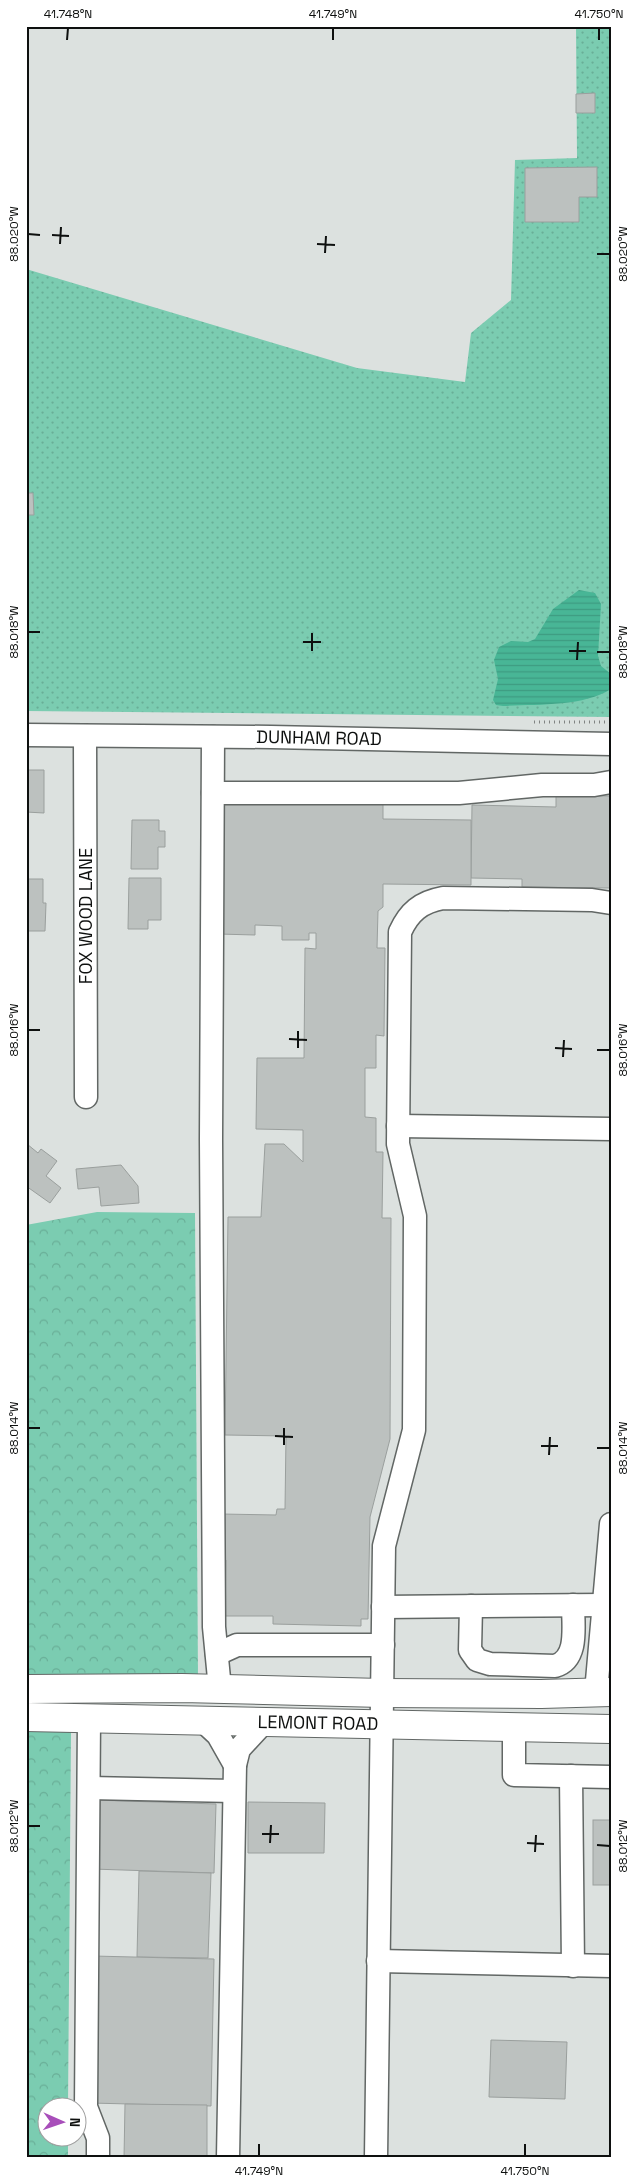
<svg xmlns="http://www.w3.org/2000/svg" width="637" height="2184" viewBox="0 0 637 2184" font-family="'Space Grotesk',sans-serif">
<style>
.grass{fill:url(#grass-dots)}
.park{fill:url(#park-crowns)}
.water{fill:url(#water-rules)}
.building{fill:#bcc1bf;stroke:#9a9f9d}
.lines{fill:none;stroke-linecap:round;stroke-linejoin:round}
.minor-casing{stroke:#626765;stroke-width:25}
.major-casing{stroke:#626765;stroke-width:30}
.path{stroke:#808382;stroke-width:3;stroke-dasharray:1 4;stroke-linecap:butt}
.minor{stroke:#fff;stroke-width:22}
.major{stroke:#fff;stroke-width:28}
.ticks{fill:none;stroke:#0e100f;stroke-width:2}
.labels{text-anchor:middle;stroke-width:5;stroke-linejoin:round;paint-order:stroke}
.street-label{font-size:18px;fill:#0e100f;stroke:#fff}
.neatline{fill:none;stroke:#0e100f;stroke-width:2}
.ticks-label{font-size:12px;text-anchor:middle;fill:#0e100f}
</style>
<defs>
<pattern id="grass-dots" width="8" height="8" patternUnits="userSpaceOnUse" patternTransform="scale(1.25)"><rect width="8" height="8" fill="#7bccb1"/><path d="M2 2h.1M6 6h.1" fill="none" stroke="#69ae97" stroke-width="1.8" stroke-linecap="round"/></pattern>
<pattern id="park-crowns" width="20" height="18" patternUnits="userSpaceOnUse" patternTransform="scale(1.25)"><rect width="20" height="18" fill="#7bccb1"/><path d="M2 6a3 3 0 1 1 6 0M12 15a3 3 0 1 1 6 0" fill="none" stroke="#69ae97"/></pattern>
<pattern id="water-rules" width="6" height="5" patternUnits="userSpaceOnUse" patternTransform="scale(1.25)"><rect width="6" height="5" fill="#48b696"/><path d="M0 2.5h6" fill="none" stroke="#3e9b80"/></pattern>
</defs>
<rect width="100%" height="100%" fill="#dce1df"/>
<path class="grass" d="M576 26H611V717L26 711V269L357 368 465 382 471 333 511 300 515 160 577 158Z"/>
<g class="park">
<path d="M97 1212 195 1213 198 1679 26 1676V1225Z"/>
<path d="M26 1731H71L68 2106H48V2136L68 2137V2158H26Z"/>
</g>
<path class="water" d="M579 590 595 593 601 604 598 656 601 666 611 674V689C583 707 536 704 503 706L496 705 493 700 498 679 494 660 499 647 511 641 528 642 535 639 553 609Z"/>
<g class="building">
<path d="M595 93V113H576V94Z"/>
<path d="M597 167V197H579V222H525V168Z"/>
<path d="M26 493H33L34 515H26Z"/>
<path d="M26 770H44V813L26 812Z"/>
<path d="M556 795 610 796V888L522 887V879L471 878 472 805 556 807Z"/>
<path d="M219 797 383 799V819L471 820V885L383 884V907L378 911 377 948H385L384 1036 376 1035V1068H365V1117L376 1118V1152H383L382 1218H391L390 1439 370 1517 368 1619H361V1626L273 1624V1616H225L226 1560H221V1514L276 1515 277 1509H285L286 1436 225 1435 228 1217H261L265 1144H284L303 1162V1130L256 1129 257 1058H304L305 948 316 949V933H309V940H282V926L255 925V935L218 934Z"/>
<path d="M132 820H159V831H165V847H158V869H131Z"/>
<path d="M129 878H161V920H148V929H128Z"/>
<path d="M26 879H43V903H46L45 931H26Z"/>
<path d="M27 1144 38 1153 41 1149 57 1161 46 1176 61 1188 50 1203 26 1186Z"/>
<path d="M121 1165 138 1186 139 1203 101 1206 99 1187 78 1189 76 1169Z"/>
<path d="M94 1800 216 1804 214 1873 92 1869Z"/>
<path d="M248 1802 325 1803 324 1853H248Z"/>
<rect x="593" y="1820" width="18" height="65"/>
<path d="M139 1871 211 1873 208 1958 137 1957Z"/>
<path d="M93 1956 214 1959 211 2106 90 2103Z"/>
<path d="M491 2040 567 2042 565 2099 489 2097Z"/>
<path d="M125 2104 207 2105V2158H124Z"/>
</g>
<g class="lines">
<g class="minor-casing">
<g id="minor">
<path d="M26 735 271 737 611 744"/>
<path d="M85 736 86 1097"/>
<path d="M213 737 211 1140 214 1627 220 1689"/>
<path d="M213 793H459L542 785H594L611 782"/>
<path d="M398 1126 611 1129"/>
<path d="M471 1606 470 1650 477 1660 490 1664 555 1666C579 1659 573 1626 573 1605"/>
<path d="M383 1607 604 1605"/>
<path d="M217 1654 237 1645H383"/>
<path d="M596 1692 611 1524"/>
<path d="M89 1719 86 2107 98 2138V2158"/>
<path d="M204 1722 218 1735 235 1765"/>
<path d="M514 1726V1775L611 1777"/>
<path d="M571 1776 573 1966"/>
<path d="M90 1788 233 1791"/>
<path d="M378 1961 611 1966"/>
<path d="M228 2158 235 1765 239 1749 264 1722"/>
<path d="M376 2158 384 1546 414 1430 415 1216 398 1144 400 932C409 912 421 902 443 898L592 900 611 903"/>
</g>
</g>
<g class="major-casing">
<g id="major">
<path d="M26 1689 182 1688 382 1693 541 1694 611 1692"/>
<path d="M26 1717 611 1729"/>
</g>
</g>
<path class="path" d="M534 722H611"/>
<use href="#minor" class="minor"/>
<use href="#major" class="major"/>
</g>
<path class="ticks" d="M67 40 68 28M333 40V28M599 40V28M28 234 40 235M52 235 69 236M60 244 61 227M317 244 335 245M325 253 326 236M597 254H610M28 632H40M303 642H321M312 651V633M569 651H586M597 652H610M577 660 578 642M28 1030H40M289 1039 307 1040M298 1048V1031M555 1048 572 1049M597 1050H610M563 1057 564 1040M28 1428H40M275 1436 293 1437M284 1445V1428M541 1446H558M597 1448H610M549 1455 550 1437M28 1826H40M262 1834H279M270 1843 271 1825M527 1843 544 1844M597 1845 610 1846M535 1852 536 1835M259 2156V2144M525 2156V2144"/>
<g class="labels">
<g class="street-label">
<text transform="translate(319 738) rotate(1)" y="6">DUNHAM ROAD</text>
<text transform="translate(86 916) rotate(-90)" y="6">FOX WOOD LANE</text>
<text transform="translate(318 1723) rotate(1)" y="6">LEMONT ROAD</text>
</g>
</g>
<rect width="637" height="2184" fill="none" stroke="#ffffff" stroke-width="55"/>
<g transform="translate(62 2122) rotate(92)"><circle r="24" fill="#ffffff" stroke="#9f9f9f"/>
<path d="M0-4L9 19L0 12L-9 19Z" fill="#a84eba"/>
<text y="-8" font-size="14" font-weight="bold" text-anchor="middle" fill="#0e100f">N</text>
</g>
<rect x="28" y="28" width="582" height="2128" class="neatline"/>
<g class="ticks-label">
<text x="68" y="18">41.748°N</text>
<text x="333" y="18">41.749°N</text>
<text x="599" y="18">41.750°N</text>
<text transform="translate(14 234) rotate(-90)" y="4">88.020°W</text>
<text transform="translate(623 254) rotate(-90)" y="4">88.020°W</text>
<text transform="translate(14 632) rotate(-90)" y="4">88.018°W</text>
<text transform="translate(623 652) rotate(-90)" y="4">88.018°W</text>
<text transform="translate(14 1030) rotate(-90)" y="4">88.016°W</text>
<text transform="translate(623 1050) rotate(-90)" y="4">88.016°W</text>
<text transform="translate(14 1428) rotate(-90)" y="4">88.014°W</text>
<text transform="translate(623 1448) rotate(-90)" y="4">88.014°W</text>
<text transform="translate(14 1826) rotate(-90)" y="4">88.012°W</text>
<text transform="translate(623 1846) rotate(-90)" y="4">88.012°W</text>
<text x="259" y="2175">41.749°N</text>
<text x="525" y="2175">41.750°N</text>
</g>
</svg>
